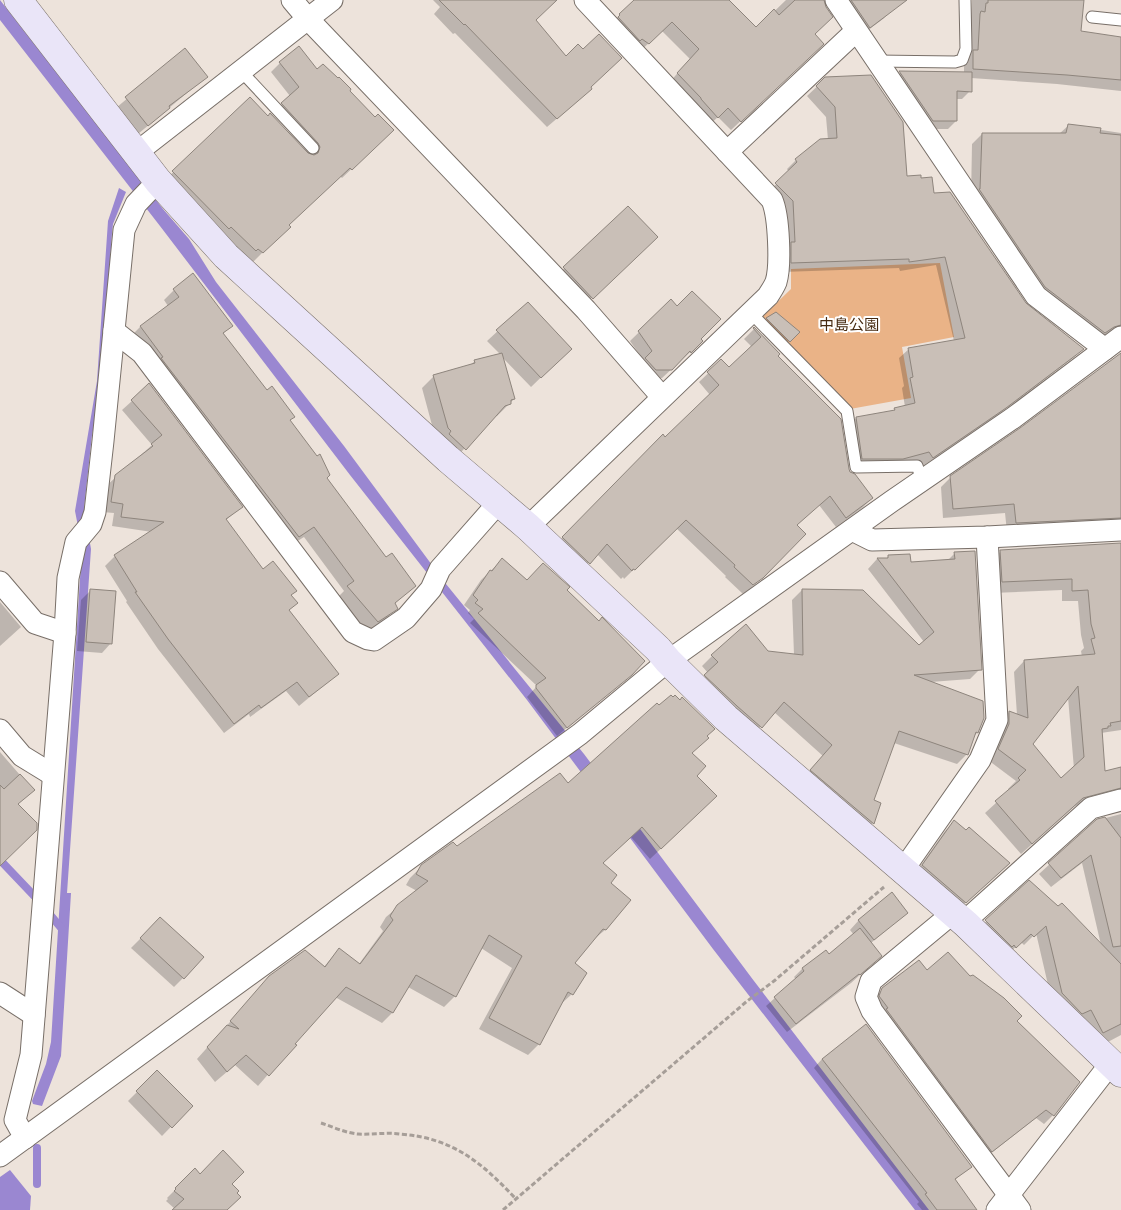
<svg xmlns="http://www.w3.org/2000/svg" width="1121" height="1210" viewBox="0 0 1121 1210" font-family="Mulish,'Noto Sans JP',sans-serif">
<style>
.green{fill:#eab387}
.water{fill:#9a87d1}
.shadow{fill:#0003;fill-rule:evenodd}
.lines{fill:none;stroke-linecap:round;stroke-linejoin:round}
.stream{stroke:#9a87d1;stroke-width:8}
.building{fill:#c9bfb7;stroke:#8e857d;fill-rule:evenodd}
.lane-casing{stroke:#786f68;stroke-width:13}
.street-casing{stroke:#786f68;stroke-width:23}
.secondary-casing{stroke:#786f68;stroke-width:29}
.path{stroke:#a69e98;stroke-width:3;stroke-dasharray:5 2.5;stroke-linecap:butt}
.lane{stroke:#fff;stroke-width:11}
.street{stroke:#fff;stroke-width:21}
.secondary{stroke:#eae5f8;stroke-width:28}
.labels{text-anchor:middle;stroke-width:4;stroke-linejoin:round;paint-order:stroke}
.park-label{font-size:15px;fill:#462a11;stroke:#fff}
</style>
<rect width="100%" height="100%" fill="#ede3db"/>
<path class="green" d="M940 263 954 337 902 347 911 398 850 409 762 317 791 289V269Z"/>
<g class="water">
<path d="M0 0 163 209 189 239 216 282 344 446 446 584 584 754 754 981 929 1210H915L713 949 527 700 350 475 160 226 0 20Z"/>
<path d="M119 188 126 192 113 224 112 233 101 392 92 435 84 509 91 549 67 893H71L61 1056 42 1106 33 1104 32 1101 46 1064 51 1042 82 547 75 511 97 381 108 221Z"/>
<path d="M10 1170 31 1196 30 1210H0V1177Z"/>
</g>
<g class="shadow">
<path d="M433 0H553L535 20 589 88 581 98 547 127 455 33 453 34 434 14 440 7Z"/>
<path d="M636 0H727L756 29 786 0H823L813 34V53L731 130 718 117 707 127 668 84 690 59 662 31 638 53 610 24Z"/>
<path d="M834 0H886L892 10 883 19 860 36Z"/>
<path d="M969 0H1083L1080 32 1121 39V91L1057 84 971 78 970 91 962 99H956V121L948 129H925L892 80 900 73H964V61L969 56 972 0Z"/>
<path d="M185 50 206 77 138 134 116 108Z"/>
<path d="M280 63 317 71 348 91 383 139 342 178 340 176 288 225 289 226 253 262 249 258 246 260 164 181 250 99 307 155 311 156 273 113 290 96 271 72Z"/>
<path d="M826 78 906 178 932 194 1025 304 1082 349 1073 358 995 417 923 466 919 460 893 468H853L847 428 856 418 893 412 895 409 905 407 902 388 904 386 899 358 909 349 954 341 936 265 900 271 899 268 782 272 767 193 789 172 787 169 796 160 828 140 826 117 807 96Z"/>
<path d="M1069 125 1121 133V130V339L1095 342 1036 297 971 198 972 144 982 134H1059Z"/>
<path d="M628 208 646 246 582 307 554 278Z"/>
<path d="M174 290 231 325 223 334 267 392 293 417 289 421 325 478 386 559 414 586 394 604 396 608 386 619 367 632 338 597 344 591 304 537 288 547 130 337 140 327 168 306 164 300Z"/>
<path d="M671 301 702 341 662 378H647L644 361 630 341Z"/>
<path d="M528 303 561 358 531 387 501 356 514 399 497 416 493 417 453 461 436 440 422 388 434 376 469 366 475 361 500 354 487 341Z"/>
<path d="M767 319 798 332 785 345 763 323Z"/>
<path d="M754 329 779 354 776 356 848 469 872 498 862 508 836 527 819 505 796 526 805 534 752 587 743 594 725 577 726 576 676 528 624 579 623 577 621 579 597 554 580 572 553 547 663 436 665 438 710 395 699 382 721 361 729 369 752 347 744 339Z"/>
<path d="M1121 354V525L1007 532 1005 513 943 518 941 487 951 477 1021 429Z"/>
<path d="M132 401 241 507 225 521 262 571 290 595 296 603 288 611 337 674 299 706 286 691 250 717 249 714 224 733 158 649 126 602 127 601 105 566 115 556 152 532 112 526 114 513 102 512 106 486 152 445 122 410Z"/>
<path d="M1121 544V730L1101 733 1103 772 1121 768V803L1107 798 1075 806 1021 854 985 813 1009 791 1008 789 1016 781 988 760 999 723 1009 712 1017 715 1014 672 1024 661 1082 657 1081 651 1084 648 1081 635 1078 601H1062V590L992 593 990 562 1001 551ZM1068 697 1074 769 1061 780 1032 744Z"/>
<path d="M955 553 980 669 970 679 931 682 983 718 977 733 973 737 967 754 957 764 894 743 873 801 880 804 873 823 863 833 801 781 823 756 774 712 751 737 695 686 708 673 702 666 712 656 767 652 794 655 792 600 802 590 919 646 924 642 868 569 877 559H886L889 556 910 563 948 560Z"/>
<path d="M502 560 527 581 565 590 621 683 557 736 527 697 537 686 470 623 474 619 468 613 470 610 464 605 481 580Z"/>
<path d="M91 590 111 643 102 653 77 651 81 600Z"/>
<path d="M0 602 21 627 0 646Z"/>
<path d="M706 737 691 754 705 807 650 859 631 837 601 863 610 883 629 900 605 930 593 940 574 964 572 994 561 1004 539 1044 528 1055 479 1029 512 968 481 948 455 996 444 1007 408 987 392 1013 382 1023 335 997 258 1086 235 1065 215 1082 197 1059 270 977 323 968 339 949 359 964 383 931 380 927 386 917 417 891 406 885 410 878 422 866 567 785Z"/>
<path d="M0 752 33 790 17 805 0 864Z"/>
<path d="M1121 814V1035L1106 1043 1104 1037 1093 1042 1052 1002 1036 933 1024 945 1021 942 1006 956 976 931 1029 882 1101 945 1082 863 1051 887 1039 874 1098 820Z"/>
<path d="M954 822 1009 864 956 911 914 875 945 831Z"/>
<path d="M906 913 871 943 872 964 851 983 787 1032 766 1006 796 979 794 977 803 968 828 956 854 935 850 930 859 920Z"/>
<path d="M160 919 183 978 174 987 131 948Z"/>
<path d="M927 972 969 978 1015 1021 1053 1115 1044 1124 1036 1118 982 1160 873 999 883 989Z"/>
<path d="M866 1026 970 1166 955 1180 976 1210H922L917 1204 919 1202 814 1068 822 1059Z"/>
<path d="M157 1072 191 1106 162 1136 128 1101Z"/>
<path d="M195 1170 200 1175 231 1184 227 1209 228 1210H174L175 1209 166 1201 168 1199 167 1198Z"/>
</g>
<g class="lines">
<g class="stream">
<path d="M0 860 40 902"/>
<path d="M47 911 62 929"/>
<path d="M37 1184V1148"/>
</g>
</g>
<g class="building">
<path d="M439 0H557L536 20 566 56 578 44 583 49 599 34 622 58 591 87 592 89 557 119 465 24 464 25Z"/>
<path d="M634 0H729L756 27 774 9 779 15 795 0H824L826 7 833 17 815 34 824 44 741 122 728 108 718 118 701 99V98L677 73 699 49 672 22 649 44 642 39 640 41 618 17 620 15 619 14Z"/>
<path d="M851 0H907L870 28Z"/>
<path d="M988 0H1084L1081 31 1121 37V80L1067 75 973 69V50H978L980 14 981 11 985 12 986 3H988Z"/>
<path d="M299 46 317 69 323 64 338 78 339 77 351 89 350 91 375 117 378 114 394 130 352 170 350 168 289 225 291 227 263 253 258 249 256 251 231 227 229 229 172 171 250 97 268 116 270 113 308 153 314 155 318 153 320 147 318 143 281 103 299 87 279 62Z"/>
<path d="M185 48 208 77 169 106 170 108 148 126 125 97Z"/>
<path d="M899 71 972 72V92L957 91V121H933Z"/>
<path d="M871 75 903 122 907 176 921 175V178L932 177 934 193 950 192 1026 303 1084 349 1006 408 933 458 929 452 903 459H862L856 417 895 410 894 408 915 403 910 378 913 377 908 348 965 338 945 257 909 262V259L791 263V242H795L793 201 775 183 797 162 795 159 820 139 837 138 835 107 816 86 825 77Z"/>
<path d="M1068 124 1101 128 1100 133 1121 135V325L1114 327 1105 333 1045 287 979 189H980L982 133H1066Z"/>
<path d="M628 206 658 237 593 299 563 267Z"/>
<path d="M193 273 233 326 223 333 267 390 272 386 295 417 290 420 317 456 320 454 330 475 327 478 386 557 392 553 416 586 395 603 398 609 378 622 347 586 354 581 314 527 299 537 161 358 163 357 140 326 179 297 173 289Z"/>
<path d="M692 291 721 319 701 339 703 341 691 353 690 351 672 370H656L645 358 652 351 638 331 671 299 677 306Z"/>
<path d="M528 302 572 349 541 378 496 330Z"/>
<path d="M776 312 800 332 790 342 766 318Z"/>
<path d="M754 327 780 354 778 356 841 419 849 469 850 472 855 474 873 498 846 518 830 496 797 525 806 534 763 578 753 585 734 567 735 565 686 520 635 570 633 569 632 571 607 544 590 564 562 537 663 434 665 437 719 385 707 372 721 359 729 367 761 337 753 328Z"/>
<path d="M502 353 515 399 511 400V404L505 406 466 450 449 434 451 431 448 428 433 375 475 363 474 360Z"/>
<path d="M1121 353V518L1016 523 1014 504 953 509 950 476 1020 428Z"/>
<path d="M149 383 243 507 226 519 263 569 273 561 297 591 291 595 298 603 289 610 339 674 309 697 297 682 261 708 259 705 234 724 168 639 135 592H137L114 555 164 522 121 517 123 504 111 502 115 475 153 446 151 444 162 435 131 400Z"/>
<path d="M1121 543V721L1110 723 1111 726H1108V728L1102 729 1105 771 1121 767V788L1083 798 1032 844 995 801 1020 780 1018 778 1026 770 998 749 1009 724V711L1028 718 1024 660 1095 654 1091 639 1095 638 1091 624 1088 590 1072 591V579L1002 582 1000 550ZM1078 686 1084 757 1061 778 1033 744Z"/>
<path d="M975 551 982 670 914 675 983 701 984 718 978 733 976 732 968 755 899 731 874 800 881 803 874 824 810 770 832 745 784 702 762 728 737 706 704 675 718 662 711 655 746 624 768 651 803 655 802 589 863 590 919 645 934 632 877 558H888V555L910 554 911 562 955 559 954 552Z"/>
<path d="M502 558 527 580 543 563 570 587 567 590 599 621 602 617 645 661 632 675 567 728 536 688V685L546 678 478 613 483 609 475 603 478 600 473 595 490 570 492 571Z"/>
<path d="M90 589 116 591 112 644 86 642Z"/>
<path d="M671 695 673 697 675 695 680 700 682 697 715 729 707 736 709 738 692 753 706 766 697 776 717 796 661 849 642 827 603 863 617 875 611 883 631 900 606 930 603 929 575 963 587 973 573 995 568 992 540 1045 489 1018 522 956 489 935 456 997 416 975 393 1013 346 987 295 1044 297 1045 269 1076 246 1055 227 1072 207 1047 227 1025 239 1029 230 1021 269 976 305 950 325 967 339 948 360 964 393 920 390 916 397 905 428 881 416 874 421 865 453 842 457 846 560 773 568 783 657 703 659 705Z"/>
<path d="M20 774 35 790 18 804 37 823V830L0 866V785L4 789Z"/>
<path d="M1105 817 1121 838V946L1113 947 1091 855 1061 878 1048 863 1097 819Z"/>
<path d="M954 820 966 830 969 827 1010 863 966 903 922 865Z"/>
<path d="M1029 880 1058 906 1062 903 1121 964V1024L1103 1033 1091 1010 1082 1014 1062 993 1046 926 1034 937 1031 934 1016 948 1014 945 1012 947 985 920Z"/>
<path d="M892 892 908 913 874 940 858 920Z"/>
<path d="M160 917 204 957 184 979 140 938Z"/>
<path d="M860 928 882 956 860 975 859 974 796 1024 774 997 804 971 802 968 826 950 829 954Z"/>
<path d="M948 952 970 976 973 975 1004 998 1022 1016 1017 1021 1080 1082 1054 1116 1046 1110 992 1152 886 1009 888 1008 879 996 882 988 919 960 927 970Z"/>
<path d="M866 1024 972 1167 955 1179 977 1210H937L925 1194 927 1193 822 1059Z"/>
<path d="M157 1070 193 1106 172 1128 136 1091Z"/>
<path d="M223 1150 244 1172 232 1184 239 1191 237 1193 241 1197 227 1210H172L184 1199 174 1191 176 1189 175 1188 195 1168 200 1174Z"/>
</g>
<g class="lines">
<g class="lane-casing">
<g id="lane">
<path d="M1092 17 1121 20"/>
<path d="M876 61 955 62 962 60 966 49 965 0"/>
<path d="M241 71 313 148"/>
<path d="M750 312 847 411 856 467 917 466 922 479"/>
</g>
</g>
<g class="street-casing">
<g id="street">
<path d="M292 0 308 19 586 310 662 397"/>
<path d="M836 0 1036 296 1105 349"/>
<path d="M727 152 856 31"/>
<path d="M136 153 332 0"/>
<path d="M114 331 142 353 353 632 368 639 374 640 406 618 431 589 440 569 499 502"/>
<path d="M528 527 768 296C771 291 774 287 776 282 781 266 779 216 772 200L585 0"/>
<path d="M852 530 872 540 987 537 1121 530"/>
<path d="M0 582 35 623 65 633"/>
<path d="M0 730 22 756 53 775"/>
<path d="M903 870 980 760 997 720 987 537"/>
<path d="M953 913 871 981 866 997 872 1011 1020 1210"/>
<path d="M964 922 1091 808 1121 800"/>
<path d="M0 993 34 1015"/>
<path d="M25 1138 15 1120 31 1055 65 633 68 578 76 542 91 524 95 512 103 441 124 230 136 204 158 181"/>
<path d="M0 1156 580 734 668 661 892 501 1013 418 1121 337"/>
<path d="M997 1210 1111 1063"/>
</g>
</g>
<g class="secondary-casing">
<path id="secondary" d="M18 0 158 181 226 256 448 459 528 527 658 649 668 661 726 718 966 924 1121 1073"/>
</g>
<g class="path">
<path d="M321 1123C333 1127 346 1133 358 1134 372 1135 386 1132 400 1134 453 1138 481 1162 516 1199"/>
<path d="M503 1210 746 1002 774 981 884 887"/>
</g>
<use href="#lane" class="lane"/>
<use href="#street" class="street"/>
<use href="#secondary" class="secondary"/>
</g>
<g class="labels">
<g class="park-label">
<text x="849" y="330">中島公園</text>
</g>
</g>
</svg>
